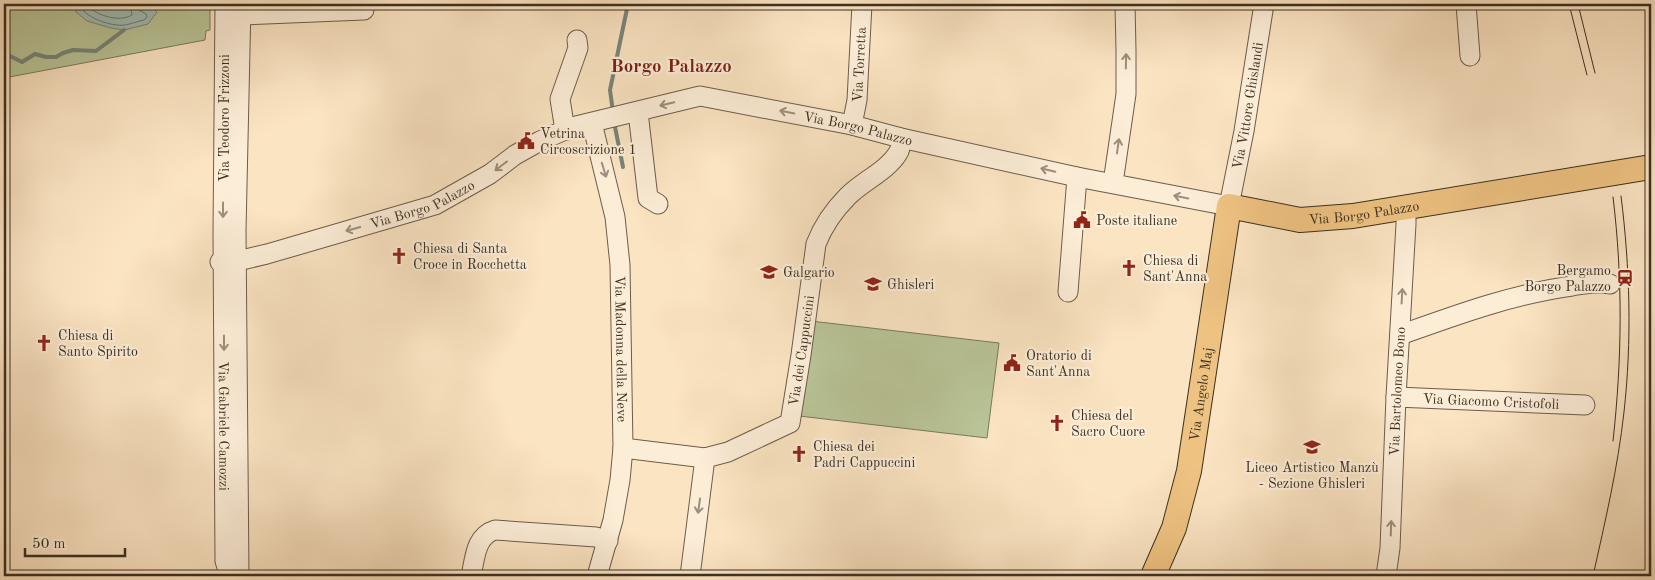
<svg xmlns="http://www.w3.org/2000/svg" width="1655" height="580" viewBox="0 0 1655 580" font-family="'Old Standard TT',serif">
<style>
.green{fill:#b9c598;stroke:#7a7a5d}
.water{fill:#9fbeb7;stroke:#77857b}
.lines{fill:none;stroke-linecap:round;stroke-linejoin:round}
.shore{stroke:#6e776c;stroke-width:1}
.stream{stroke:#77857b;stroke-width:4}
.minor-casing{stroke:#6c5d4a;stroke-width:21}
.major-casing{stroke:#3c3022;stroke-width:26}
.minor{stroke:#fcedd7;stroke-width:19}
.major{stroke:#eec281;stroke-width:24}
.tram{stroke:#3c3022;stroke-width:1}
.oneway{stroke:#9c8e7c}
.labels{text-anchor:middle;stroke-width:4.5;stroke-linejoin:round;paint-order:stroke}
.street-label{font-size:14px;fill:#3c3022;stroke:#fcedd7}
.poi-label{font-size:14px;fill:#3c3022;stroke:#fcedd7;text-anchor:start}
.district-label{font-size:19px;font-weight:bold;fill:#7a1f14;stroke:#fcedd7}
</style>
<rect width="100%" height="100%" fill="#fbe4c2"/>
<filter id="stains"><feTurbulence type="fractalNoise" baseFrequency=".004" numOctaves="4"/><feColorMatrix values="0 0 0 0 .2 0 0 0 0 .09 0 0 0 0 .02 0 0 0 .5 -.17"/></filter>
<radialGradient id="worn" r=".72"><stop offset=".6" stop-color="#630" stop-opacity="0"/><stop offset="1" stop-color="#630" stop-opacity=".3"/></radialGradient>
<g class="green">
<path d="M4 4H210V30L206 31 205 40 4 78Z"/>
<path d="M811 321 999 343 987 438 799 416Z"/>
</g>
<path class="water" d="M73 4H139L146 9 152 7 157 12 148 24 124 30 111 28 87 21 76 12Z"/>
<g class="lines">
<g class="shore">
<path d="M79 4C83 17 111 27 125 25 131 24 138 21 144 20L147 17 146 14 137 9 136 4"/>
<path d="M85 4C95 15 119 23 132 15L130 4"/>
</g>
<g class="stream">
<path d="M4 53 22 62 35 54 46 57H56L63 53 73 50 96 51 124 30"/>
<path d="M613 112 610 90 628 4"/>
<path d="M614 122 623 167"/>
</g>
<g class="minor-casing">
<g id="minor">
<path id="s1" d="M225 4 223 232 225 561 230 576"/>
<path d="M1466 4 1470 56"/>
<path d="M241 15 364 10V4"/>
<path d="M638 112 648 198 658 204"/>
<path id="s2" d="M592 123 615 217 620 265 623 448 620 480 613 520 597 576"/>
<path id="s3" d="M852 125 857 100 862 4"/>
<path d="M567 130 564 124 560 99 578 48 577 40"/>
<path d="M1113 183 1126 94V51L1125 4"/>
<path id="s4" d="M220 262 246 259 267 254 435 205 490 174 515 155 540 141 572 127 700 96 852 125 901 138 1077 177 1229 206 1244 131 1264 4"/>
<path d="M1068 292 1077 177"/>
<path d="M1400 335C1456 315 1513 294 1572 286 1585 284 1597 281 1610 284"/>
<path id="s5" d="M1396 397 1585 405"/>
<path id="s6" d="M623 448 705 458 728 452 790 423 801 355 816 244C823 226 835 209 848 196 863 181 887 171 898 153 901 149 901 143 901 138"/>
<path d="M239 576 236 231 241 4"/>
<path d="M471 576C475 559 475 536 495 530L596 537 608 541"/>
<path d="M690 576 705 458"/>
<path id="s7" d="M1386 576 1390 548 1396 397 1406 224V207"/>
</g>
</g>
<g class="major-casing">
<g id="major">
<path id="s8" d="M1153 576 1174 528 1189 471 1229 206 1300 220 1353 216 1651 167"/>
</g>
</g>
<use href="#minor" class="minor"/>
<use href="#major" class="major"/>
<g class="tram">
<path d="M1569 4 1587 75"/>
<path d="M1578 4 1595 73"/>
<path d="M1613 197C1623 279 1622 360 1613 441"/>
<path d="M1593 576C1605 522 1618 467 1624 412 1632 340 1630 268 1621 196"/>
</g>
</g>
<defs><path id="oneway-shaft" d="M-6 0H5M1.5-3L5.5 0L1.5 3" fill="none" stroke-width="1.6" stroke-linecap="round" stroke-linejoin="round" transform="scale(1.25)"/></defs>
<g class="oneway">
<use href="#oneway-shaft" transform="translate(1126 61) rotate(-89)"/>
<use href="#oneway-shaft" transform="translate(667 104) rotate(166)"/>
<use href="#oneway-shaft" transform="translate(787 112) rotate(-169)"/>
<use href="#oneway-shaft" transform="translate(1118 146) rotate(-82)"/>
<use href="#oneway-shaft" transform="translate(501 166) rotate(143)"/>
<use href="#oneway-shaft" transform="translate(604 170) rotate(73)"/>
<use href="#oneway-shaft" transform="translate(1048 170) rotate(-167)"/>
<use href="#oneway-shaft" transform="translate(1181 197) rotate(-168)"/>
<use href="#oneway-shaft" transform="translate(223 210) rotate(90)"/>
<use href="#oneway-shaft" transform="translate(353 229) rotate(164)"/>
<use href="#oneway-shaft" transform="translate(1402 296) rotate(-87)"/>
<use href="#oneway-shaft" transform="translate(224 343) rotate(90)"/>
<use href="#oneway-shaft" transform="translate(699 506) rotate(98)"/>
<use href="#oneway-shaft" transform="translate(1391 528) rotate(-88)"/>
</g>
<defs>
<g id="civic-bare" transform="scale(1.35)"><path d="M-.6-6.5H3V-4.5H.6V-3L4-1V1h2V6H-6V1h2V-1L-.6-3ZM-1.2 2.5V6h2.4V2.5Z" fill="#8f2418" stroke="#fcedd7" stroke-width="2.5" paint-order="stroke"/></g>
<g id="church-bare" transform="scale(1.35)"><path d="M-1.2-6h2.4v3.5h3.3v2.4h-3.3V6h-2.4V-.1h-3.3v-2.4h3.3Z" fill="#8f2418" stroke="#fcedd7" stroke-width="2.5" paint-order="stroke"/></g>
<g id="school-bare" transform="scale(1.35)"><path d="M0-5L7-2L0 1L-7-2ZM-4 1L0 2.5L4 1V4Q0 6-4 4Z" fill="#8f2418" stroke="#fcedd7" stroke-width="2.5" paint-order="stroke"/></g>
<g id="station-bare" transform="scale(1.35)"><path d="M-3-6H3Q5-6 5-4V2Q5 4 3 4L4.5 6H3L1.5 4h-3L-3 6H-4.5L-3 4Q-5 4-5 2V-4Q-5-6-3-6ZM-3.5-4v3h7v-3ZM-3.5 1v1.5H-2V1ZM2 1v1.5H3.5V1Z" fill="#8f2418" stroke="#fcedd7" stroke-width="2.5" paint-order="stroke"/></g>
</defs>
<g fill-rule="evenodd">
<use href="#civic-bare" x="526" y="141"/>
<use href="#civic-bare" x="1082" y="220"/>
<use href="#church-bare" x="399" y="256"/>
<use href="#church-bare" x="1129" y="268"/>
<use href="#school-bare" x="769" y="272"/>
<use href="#station-bare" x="1625" y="278"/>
<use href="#school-bare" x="873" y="284"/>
<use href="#church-bare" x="44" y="343"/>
<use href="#civic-bare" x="1012" y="363"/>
<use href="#church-bare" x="1057" y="423"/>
<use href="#school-bare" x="1312" y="447"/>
<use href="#church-bare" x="799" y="454"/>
</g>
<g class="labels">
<g class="street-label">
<text dy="5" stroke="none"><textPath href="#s3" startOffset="61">Via Torretta</textPath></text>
<text dy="5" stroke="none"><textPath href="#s4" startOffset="1155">Via Vittore Ghislandi</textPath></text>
<text transform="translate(224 118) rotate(-90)" y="5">Via Teodoro Frizzoni</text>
<text dy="5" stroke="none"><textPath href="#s4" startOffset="674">Via Borgo Palazzo</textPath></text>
<text dy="5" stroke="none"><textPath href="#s4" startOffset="211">Via Borgo Palazzo</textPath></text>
<text dy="5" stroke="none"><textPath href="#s8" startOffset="516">Via Borgo Palazzo</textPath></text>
<text dy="5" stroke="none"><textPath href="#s2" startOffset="229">Via Madonna della Neve</textPath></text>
<text dy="5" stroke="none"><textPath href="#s6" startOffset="248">Via dei Cappuccini</textPath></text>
<text dy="5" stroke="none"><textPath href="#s7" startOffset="185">Via Bartolomeo Bono</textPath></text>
<text dy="5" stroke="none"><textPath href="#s8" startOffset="189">Via Angelo Maj</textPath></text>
<text dy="5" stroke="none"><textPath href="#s5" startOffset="95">Via Giacomo Cristofoli</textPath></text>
<text dy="5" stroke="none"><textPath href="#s1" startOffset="422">Via Gabriele Camozzi</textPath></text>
</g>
<g class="poi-label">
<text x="540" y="138">Vetrina<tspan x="540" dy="16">Circoscrizione 1</tspan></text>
<text x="1096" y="225">Poste italiane</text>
<text x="413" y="253">Chiesa di Santa<tspan x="413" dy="16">Croce in Rocchetta</tspan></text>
<text x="1143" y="265">Chiesa di<tspan x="1143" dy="16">Sant'Anna</tspan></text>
<text x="1611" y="275" text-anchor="end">Bergamo<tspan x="1611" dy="16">Borgo Palazzo</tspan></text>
<text x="783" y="277">Galgario</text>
<text x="887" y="289">Ghisleri</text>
<text x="58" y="340">Chiesa di<tspan x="58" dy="16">Santo Spirito</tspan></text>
<text x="1026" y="360">Oratorio di<tspan x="1026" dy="16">Sant'Anna</tspan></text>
<text x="1071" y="420">Chiesa del<tspan x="1071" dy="16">Sacro Cuore</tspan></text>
<text x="813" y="451">Chiesa dei<tspan x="813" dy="16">Padri Cappuccini</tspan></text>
<text x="1312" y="472" text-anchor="middle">Liceo Artistico Manzù<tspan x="1312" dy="16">- Sezione Ghisleri</tspan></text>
</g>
<g class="district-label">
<text x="671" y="72">Borgo Palazzo</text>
</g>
</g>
<rect width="1655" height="580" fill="none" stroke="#fbe4c2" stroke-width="20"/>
<rect x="5" y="5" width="1645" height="570" fill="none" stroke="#3c3022" stroke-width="2.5"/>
<rect x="10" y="10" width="1635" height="560" fill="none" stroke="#3c3022"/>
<path d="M25 548v8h100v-8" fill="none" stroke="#3c3022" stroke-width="2.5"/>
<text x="32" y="548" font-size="15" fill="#3c3022" stroke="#fcedd7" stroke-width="4" paint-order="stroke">50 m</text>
<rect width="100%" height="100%" filter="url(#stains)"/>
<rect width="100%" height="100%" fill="url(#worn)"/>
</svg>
